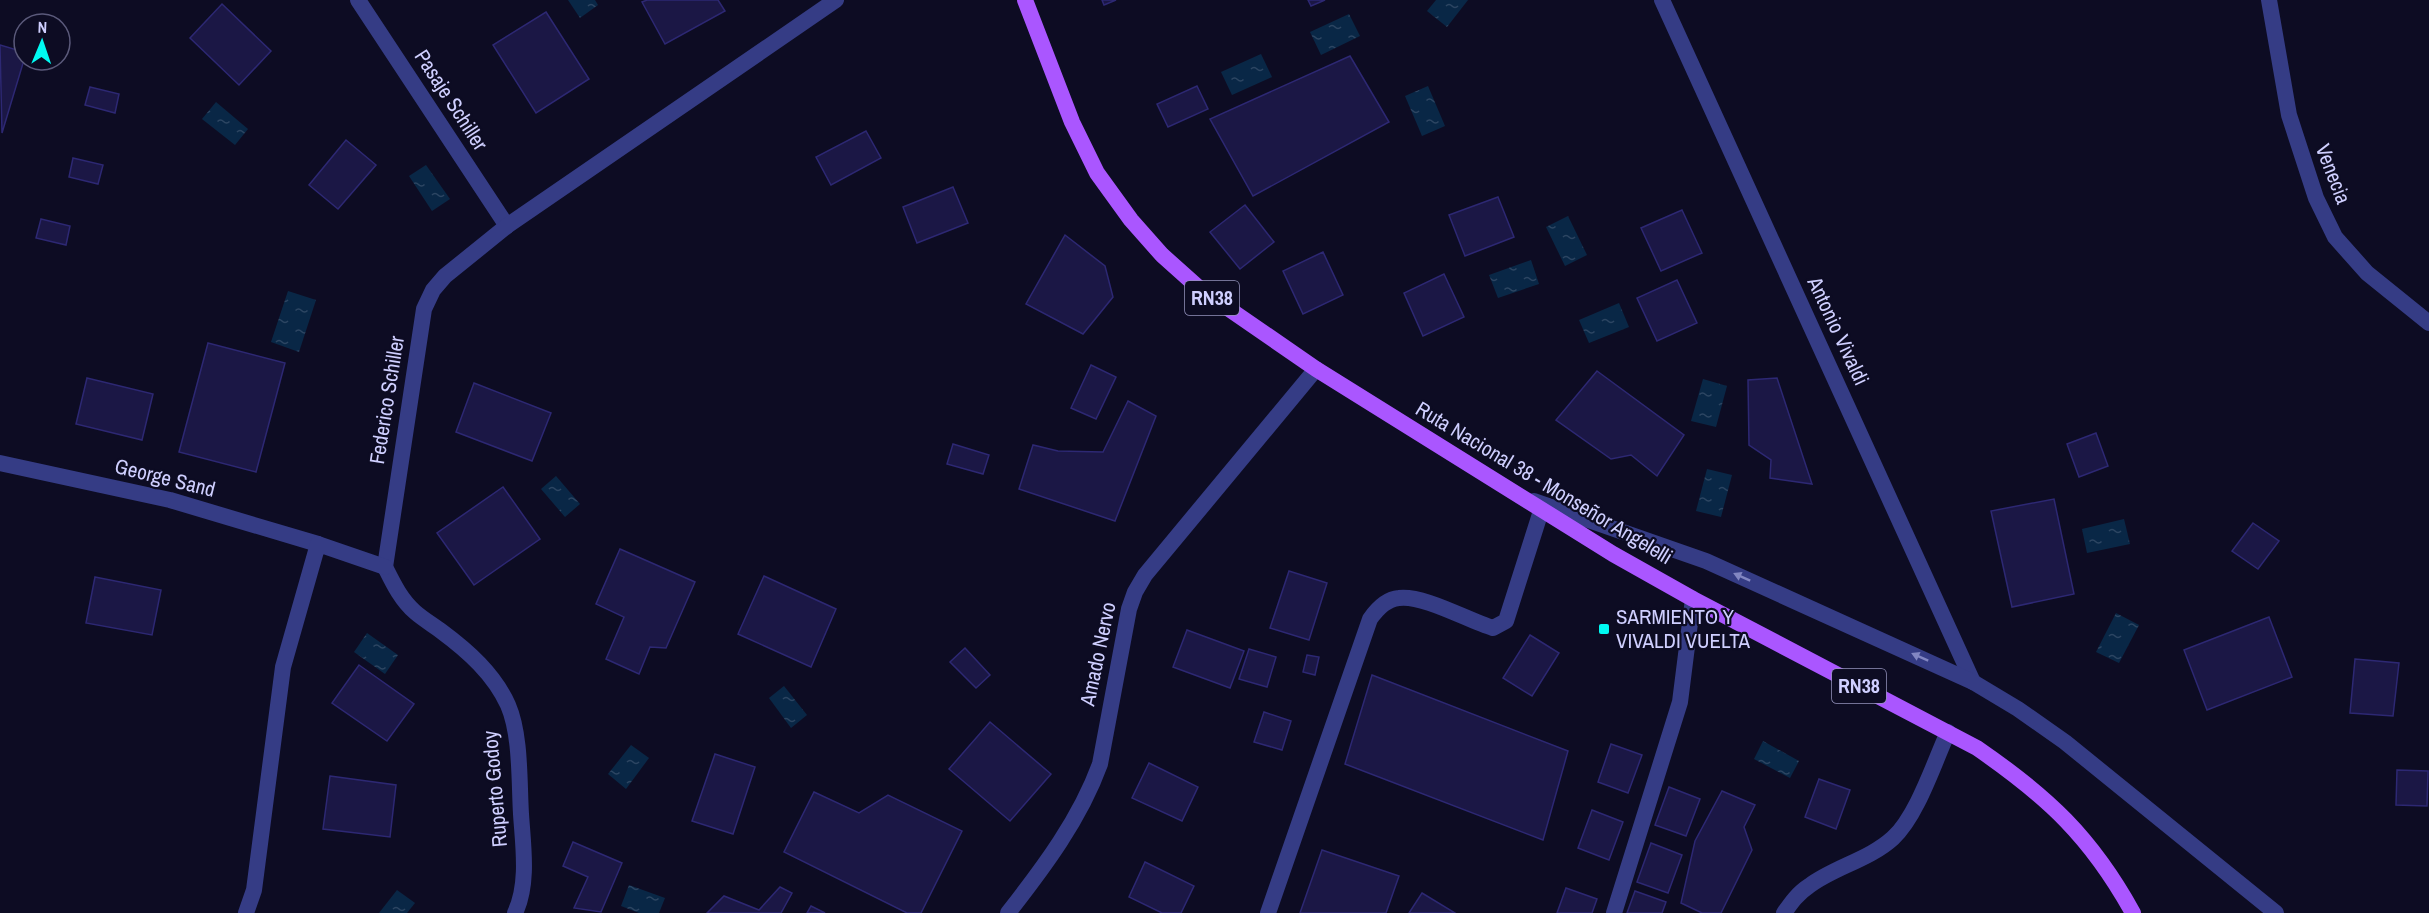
<svg xmlns="http://www.w3.org/2000/svg" width="2429" height="913" viewBox="0 0 2429 913" font-family="'Archivo Narrow',sans-serif">
<style>
.water{fill:url(#water-ripples)}
.building{fill:#1b1745;stroke:#2d2873;stroke-width:1.5}
.lines{fill:none;stroke-linecap:round;stroke-linejoin:round}
.service{stroke:#353c85;stroke-width:16}
.minor{stroke:#353c85;stroke-width:16}
.primary{stroke:#aa56ff;stroke-width:16}
.oneway{fill:#8286c2}
.poi-dot{fill:#00faf2;stroke:#0d0c23;stroke-width:2}
.labels{text-anchor:middle;stroke-width:4.5;stroke-linejoin:round;paint-order:stroke}
.shield{fill:#0d0c23;stroke:#9594bd;stroke-width:1.5}
.shield-label{font-size:20px;font-weight:bold;fill:#cfcfff}
.street-label{font-size:21px;fill:#cfcfff;stroke:#0d0c23}
.poi-label{font-size:21px;fill:#cfcfff;stroke:#0d0c23;text-anchor:start}
</style>
<defs>
<pattern id="water-ripples" width="26" height="14" patternUnits="userSpaceOnUse" patternTransform="scale(1.5)"><rect width="26" height="14" fill="#092746"/><path d="M2 4q2-2 4 0t4 0M15 11q2-2 4 0t4 0" fill="none" stroke="#2c4562"/></pattern>
</defs>
<rect width="100%" height="100%" fill="#0d0c23"/>
<g class="water">
<path d="M568 0H595L598 5 580 18Z"/>
<path d="M1436 0H1468L1447 27 1427 11Z"/>
<path d="M1349 14 1360 36 1321 55 1310 32Z"/>
<path d="M1261 54 1272 77 1232 95 1221 72Z"/>
<path d="M1428 86 1445 126 1422 136 1405 96Z"/>
<path d="M216 102 248 129 235 145 202 119Z"/>
<path d="M426 165 450 199 432 211 409 176Z"/>
<path d="M1568 216 1587 255 1565 266 1546 227Z"/>
<path d="M1531 260 1539 284 1498 298 1489 275Z"/>
<path d="M288 291 316 300 299 352 271 342Z"/>
<path d="M1619 303 1629 327 1589 343 1579 320Z"/>
<path d="M1703 379 1727 386 1716 427 1691 421Z"/>
<path d="M1707 469 1732 475 1721 517 1696 511Z"/>
<path d="M556 476 580 504 565 517 541 489Z"/>
<path d="M2124 519 2130 544 2087 553 2082 529Z"/>
<path d="M2116 613 2139 625 2119 663 2096 652Z"/>
<path d="M367 633 398 655 385 674 354 652Z"/>
<path d="M784 686 807 715 791 728 769 698Z"/>
<path d="M1763 741 1799 761 1790 778 1754 759Z"/>
<path d="M631 745 649 758 626 789 608 774Z"/>
<path d="M629 885 665 898 659 913H639L621 906Z"/>
<path d="M397 890 415 903 407 913H379Z"/>
</g>
<g class="building">
<path d="M647 0H718L725 11 665 44 642 2Z"/>
<path d="M1102 0H1116L1104 5Z"/>
<path d="M1308 0H1325L1311 6Z"/>
<path d="M222 4 271 51 239 85 190 38Z"/>
<path d="M546 12 589 79 536 113 493 45Z"/>
<path d="M0 45 24 52V60L2 133Z"/>
<path d="M1350 56 1389 122 1253 196 1210 119Z"/>
<path d="M1197 86 1208 109 1168 127 1157 104Z"/>
<path d="M90 87 119 94 115 113 85 105Z"/>
<path d="M866 131 881 158 831 185 816 157Z"/>
<path d="M346 140 376 165 338 209 309 185Z"/>
<path d="M73 158 103 165 98 184 69 177Z"/>
<path d="M953 187 968 223 917 243 903 207Z"/>
<path d="M1498 197 1514 237 1465 256 1449 215Z"/>
<path d="M1245 205 1274 242 1240 269 1210 232Z"/>
<path d="M1682 210 1702 253 1661 271 1641 228Z"/>
<path d="M41 219 70 226 66 245 36 238Z"/>
<path d="M1065 235 1105 266 1113 297 1083 334 1026 304Z"/>
<path d="M1323 252 1343 295 1303 314 1283 271Z"/>
<path d="M1444 274 1464 317 1423 336 1404 293Z"/>
<path d="M1677 280 1697 323 1657 341 1637 298Z"/>
<path d="M208 343 285 363 256 472 179 452Z"/>
<path d="M1091 365 1116 377 1096 419 1071 408Z"/>
<path d="M1597 371 1684 435 1657 476 1631 455 1611 459 1556 420Z"/>
<path d="M87 378 153 394 142 440 76 424Z"/>
<path d="M1777 378 1812 484 1770 478 1771 460 1749 445 1748 380Z"/>
<path d="M474 383 551 413 532 461 456 432Z"/>
<path d="M1128 401 1156 416 1115 521 1019 489 1033 445 1058 451 1103 452Z"/>
<path d="M2096 433 2108 466 2079 477 2067 444Z"/>
<path d="M953 444 989 455 983 474 947 464Z"/>
<path d="M503 487 540 539 474 585 437 533Z"/>
<path d="M2054 499 2074 594 2012 607 1991 511Z"/>
<path d="M2253 523 2279 541 2258 569 2232 551Z"/>
<path d="M620 549 695 582 666 648 650 647 639 674 606 659 624 617 596 604Z"/>
<path d="M1289 571 1327 583 1309 640 1270 628Z"/>
<path d="M764 576 836 609 811 667 738 634Z"/>
<path d="M95 577 161 590 152 635 86 623Z"/>
<path d="M2269 617 2292 677 2207 710 2184 650Z"/>
<path d="M1187 630 1244 651 1230 688 1173 667Z"/>
<path d="M1530 635 1559 653 1532 696 1503 678Z"/>
<path d="M965 648 990 675 976 688 950 662Z"/>
<path d="M1249 649 1276 657 1267 687 1239 679Z"/>
<path d="M1307 655 1319 657 1315 675 1303 672Z"/>
<path d="M2355 659 2399 663 2393 716 2350 713Z"/>
<path d="M359 665 414 704 387 741 332 703Z"/>
<path d="M1372 675 1568 751 1543 840 1345 764Z"/>
<path d="M1264 712 1291 721 1282 750 1254 742Z"/>
<path d="M990 722 1051 774 1010 821 949 769Z"/>
<path d="M1611 744 1642 755 1628 793 1598 782Z"/>
<path d="M715 754 755 767 733 834 692 821Z"/>
<path d="M1149 763 1198 787 1182 821 1132 798Z"/>
<path d="M2397 770 2428 771 2427 806 2396 805Z"/>
<path d="M330 776 396 785 390 837 323 829Z"/>
<path d="M1819 779 1850 790 1836 829 1805 817Z"/>
<path d="M1669 787 1700 799 1686 836 1655 825Z"/>
<path d="M1722 791 1755 805 1744 827 1752 850 1721 913H1702L1681 903 1695 841Z"/>
<path d="M814 792 859 813 888 795 962 831 921 913H907L784 852Z"/>
<path d="M1592 810 1623 822 1609 860 1578 848Z"/>
<path d="M573 842 622 863 601 912 574 908 588 877 563 866Z"/>
<path d="M1651 843 1682 855 1668 893 1637 882Z"/>
<path d="M1322 850 1399 876 1386 913H1300Z"/>
<path d="M1145 862 1194 886 1181 913H1162L1129 897Z"/>
<path d="M780 887 792 893 781 913H707L724 896 759 910Z"/>
<path d="M1566 888 1597 899 1592 913H1557Z"/>
<path d="M1635 891 1666 902 1662 913H1627Z"/>
<path d="M1422 893 1455 913H1409Z"/>
<path d="M811 906 825 913H807Z"/>
</g>
<g class="lines">
<path class="service" d="M1784 913C1791 903 1798 893 1809 886 1834 867 1869 860 1893 838 1917 816 1934 763 1948 732"/>
<g class="minor">
<path d="M358 0 507 226"/>
<path d="M1662 0 1973 682"/>
<path d="M2269 0 2289 115 2316 198 2335 237 2367 273 2429 323"/>
<path d="M0 463 170 500 318 544"/>
<path d="M1534 501 1706 561 1973 682 2018 709 2065 742 2276 913"/>
<path d="M385 567 424 309 433 290 445 276 507 226 836 0"/>
<path d="M385 567C393 583 401 600 415 612 423 619 433 625 441 631 468 651 494 674 508 705 521 735 519 781 521 814 523 845 529 884 515 913"/>
<path d="M246 913 254 890 283 667 318 544 385 567"/>
<path d="M1008 913C1044 867 1080 819 1100 764L1129 609 1135 592 1145 575 1316 369"/>
<path d="M1268 913 1370 619C1377 609 1386 599 1399 598 1424 595 1467 620 1493 628L1506 621 1541 511"/>
<path d="M1614 913 1680 702 1693 599"/>
</g>
<path class="primary" d="M1025 0 1072 122 1097 173 1131 220 1162 255 1200 289 1316 369 1613 554 1693 599 1977 748C2048 797 2091 837 2133 913"/>
</g>
<defs><path id="oneway-solid" d="M-6-.8H1V-3.2L6.5 0L1 3.2V.8H-6Z" transform="scale(1.5)"/></defs>
<g class="oneway">
<use href="#oneway-solid" transform="translate(1742 577) rotate(-156)"/>
<use href="#oneway-solid" transform="translate(1920 657) rotate(-156)"/>
</g>
<rect class="poi-dot" x="1598" y="623" width="12" height="12" rx="3"/>
<g class="labels">
<g class="shield">
<rect x="1185" y="281" width="54" height="34" rx="4.5"/>
<rect x="1832" y="669" width="54" height="34" rx="4.5"/>
</g>
<g class="shield-label">
<text x="1212" y="305">RN38</text>
<text x="1859" y="693">RN38</text>
</g>
<g class="street-label">
<text transform="translate(451 100) rotate(57)" y="7">Pasaje Schiller</text>
<text transform="translate(2333 174) rotate(69)" y="7">Venecia</text>
<text transform="translate(1838 331) rotate(65)" y="7">Antonio Vivaldi</text>
<text transform="translate(387 400) rotate(-81)" y="7">Federico Schiller</text>
<text transform="translate(165 478) rotate(14)" y="7">George Sand</text>
<text transform="translate(1544 483) rotate(31)" y="7">Ruta Nacional 38 - Monseñor Angelelli</text>
<text transform="translate(1098 654) rotate(-78)" y="7">Amado Nervo</text>
<text transform="translate(495 789) rotate(-95)" y="7">Ruperto Godoy</text>
</g>
<g class="poi-label">
<text x="1616" y="624">SARMIENTO Y<tspan x="1616" dy="24">VIVALDI VUELTA</tspan></text>
</g>
</g>
<g transform="translate(42 42) rotate(2)"><circle r="28" fill="#0d0c23" stroke="#5b5a7b" stroke-width="1.5"/>
<path d="M0-4.5L10 22L0 15L-10 22Z" fill="#00faf2"/>
<text y="-9" font-size="16" font-weight="bold" text-anchor="middle" fill="#cfcfff">N</text>
</g>
</svg>
